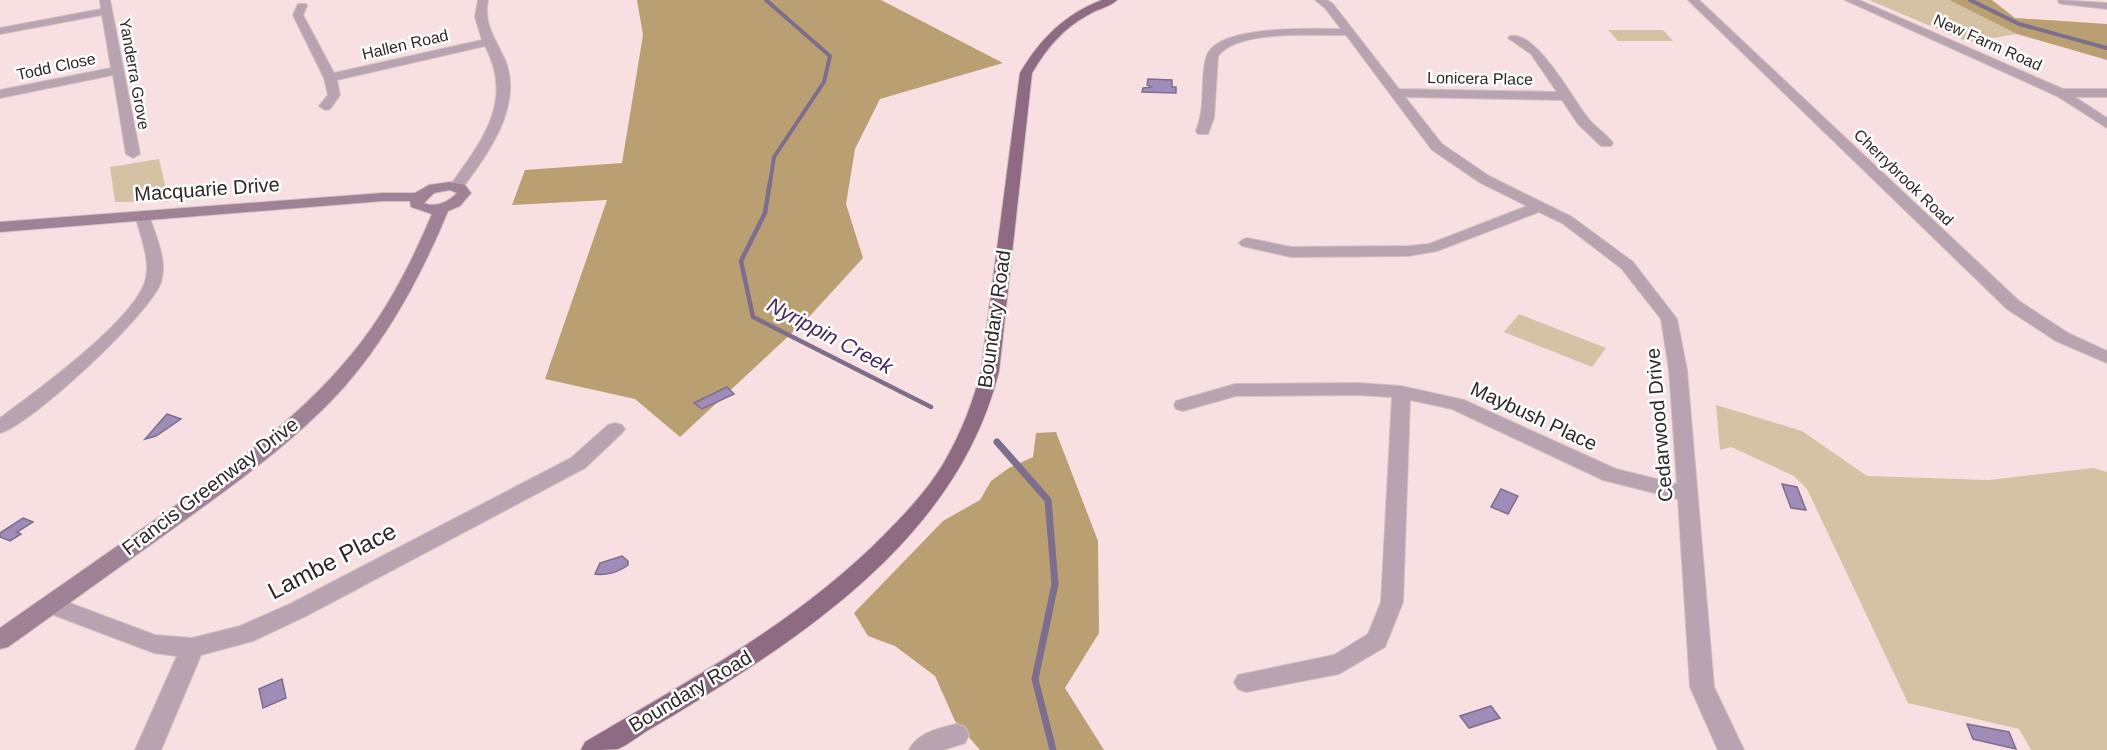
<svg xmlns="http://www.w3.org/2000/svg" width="2107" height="750" viewBox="0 0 2107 750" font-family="Arial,sans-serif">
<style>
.green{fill:#d5c2a4}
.forest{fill:#ba9f73}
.water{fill:#a08cb8;stroke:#7e6e8d;stroke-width:1.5}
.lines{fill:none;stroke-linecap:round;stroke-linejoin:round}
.stream-far2{stroke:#7e6e8d;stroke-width:4}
.stream-far1{stroke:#7e6e8d;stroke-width:4.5}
.stream{stroke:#7e6e8d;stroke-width:7}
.street-casing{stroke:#d4bfc1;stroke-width:2}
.secondary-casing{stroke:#d4bfc1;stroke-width:2}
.primary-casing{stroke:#d4bfc1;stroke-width:2}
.street{fill:#b8a3b0;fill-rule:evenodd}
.secondary{fill:#a08296;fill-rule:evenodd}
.primary{fill:#8e6b83;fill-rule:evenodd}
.labels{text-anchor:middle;stroke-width:5;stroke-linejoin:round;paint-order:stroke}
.far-street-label{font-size:16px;fill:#302728;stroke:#fff}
.street-label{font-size:20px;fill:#302728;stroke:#fff}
.water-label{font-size:21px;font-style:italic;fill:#45285f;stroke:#fff}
.near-street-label{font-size:24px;fill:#302728;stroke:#fff}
</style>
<rect width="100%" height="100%" fill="#f8e0e2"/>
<g class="green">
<path d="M1869 0H1949L2017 34 1968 42Z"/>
<path d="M1608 30H1663L1673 41H1618Z"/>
<path d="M159 159 169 202H115L110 167Z"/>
<path d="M1519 314 1606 348 1592 367 1504 332Z"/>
<path d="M1716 405 1802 431 1867 476 1989 480 2093 468 2107 472V750H2031L2019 729 1908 703 1807 489 1794 476 1731 447 1720 450Z"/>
</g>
<g class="forest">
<path d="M637 0H881L1003 63 880 99 855 149 846 204 863 258 808 318 680 437 635 399 545 379 607 200 512 205 525 170 622 163 643 35Z"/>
<path d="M1949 0H1992L2015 18 2107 24V60L2017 34Z"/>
<path d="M1056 432 1098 541 1099 633 1065 688 1104 750H980L955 721 935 676 895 646 868 636 854 613 943 521 980 500 991 481 1009 468 1033 457 1036 433Z"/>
</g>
<g class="water">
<path d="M1148 79 1172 80V87H1176V93L1142 92 1143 88 1151 87 1147 85Z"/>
<path d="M727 387 734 394 702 409 694 403Z"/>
<path d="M167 414 181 419 156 436 145 439Z"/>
<path d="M1782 484 1797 487 1806 510 1791 508Z"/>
<path d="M1501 489 1518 496 1508 514 1491 507Z"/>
<path d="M23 518 33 522 17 532 21 534 10 541 0 537V533Z"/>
<path d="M622 556 628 561V565C619 572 606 576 595 574L600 563Z"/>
<path d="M282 679 286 698 263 708 259 689Z"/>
<path d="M1491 706 1500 718 1469 728 1460 716Z"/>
<path d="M1967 724 2009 732 2016 749 1973 739Z"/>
</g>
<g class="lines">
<g class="stream-far2">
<path d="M766 0 830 56 824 82 774 157 770 183"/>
<path d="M1970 0 2019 24 2107 48"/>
</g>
<path class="stream-far1" d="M770 182 765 213 741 261 753 317 931 407"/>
<path class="stream" d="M997 442 1048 500 1055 584 1035 679 1053 750"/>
<g class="street-casing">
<g id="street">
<path d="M100 0H110L140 154 133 158 126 154 113 75 0 98V90L111 68 102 15 0 34V28L101 9Z"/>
<path d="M478 0H488C483 25 496 39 505 60 524 106 487 155 461 190L456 191 449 187C481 142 515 102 485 46L337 80 340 95 330 109 325 110 319 106 328 95 324 78 293 15 298 4H306L307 6 303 15 334 73 482 40 475 17Z"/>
<path d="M1315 0H1327L1333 4 1399 89 1557 92 1531 54 1508 38 1510 36C1536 30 1572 98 1587 117 1594 126 1605 133 1613 143L1611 146H1601L1578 124 1562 100 1405 97 1442 144 1489 176 1572 217 1633 262 1677 319 1687 370 1714 687 1744 750H1718L1690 687 1678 499 1603 480 1452 409 1410 400 1403 602 1385 647 1339 674 1246 692 1238 689 1234 682 1238 675 1334 655 1368 634 1381 602 1392 397 1358 395 1236 396 1183 411 1176 409 1174 405 1176 401 1235 384 1358 383 1401 386 1464 400 1616 469 1677 484 1669 370 1661 319 1621 268 1562 223 1539 212 1437 251 1408 256 1291 257 1242 246 1239 243 1242 240 1247 238 1291 247 1408 246 1429 244 1527 206 1479 182 1432 150 1346 35C1313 36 1239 29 1218 56L1214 118 1208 134H1198L1196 131C1206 107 1200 82 1206 58 1214 24 1313 29 1341 29L1325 8Z"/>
<path d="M1688 0H1699L2019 301 2068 333 2107 351V363L2056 341 2007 309Z"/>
<path d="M1845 0H1859L2063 89H2107V97H2075L2107 118V128L2057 96Z"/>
<path d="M2058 0 2107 3V9L2063 4 2059 3Z"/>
<path d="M142 211 149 215C155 235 168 260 161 282 151 313 31 425 0 433V418C34 393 138 318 146 278 150 257 140 235 135 215Z"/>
<path d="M615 423 622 425 625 429 622 433 585 468 306 616 253 641 201 655 161 750H135L177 656 154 653 43 611 40 605 43 599 51 596 155 635 192 638 240 626 290 604 571 458 608 425Z"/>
<path d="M956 724 965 727 969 735 965 743 943 750H909C918 732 938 729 956 724Z"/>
</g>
</g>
<g class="secondary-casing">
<path id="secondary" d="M450 182 465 185 471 193 460 206 448 211C422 274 390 334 345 386 294 443 229 488 167 533 114 571 61 609 8 647L0 649V628C50 593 100 558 149 524 221 474 295 423 351 355 386 313 411 264 432 214L411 207 410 201H383L0 232V222L383 193H415L429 185ZM450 190 457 193C448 202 436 208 424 203L434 193Z"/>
</g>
<g class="primary-casing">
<path id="primary" d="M1102 0H1117C1110 7 1097 9 1088 15 1063 28 1046 49 1032 73L999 371C962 522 830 619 703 697 684 709 664 721 645 732 636 738 627 745 618 749 608 750 592 750 581 750L585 742C690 680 800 621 886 533 908 511 931 486 946 459 962 431 973 402 981 371L1020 73C1040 39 1065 14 1102 0Z"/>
</g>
<use href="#street" class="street"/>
<use href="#secondary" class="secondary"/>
<use href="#primary" class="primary"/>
</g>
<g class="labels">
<g class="far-street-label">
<text transform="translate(1988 42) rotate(24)" y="6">New Farm Road</text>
<text transform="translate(405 44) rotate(-13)" y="6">Hallen Road</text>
<text transform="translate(56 66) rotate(-12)" y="6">Todd Close</text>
<text transform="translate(135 74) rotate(80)" y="6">Yanderra Grove</text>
<text transform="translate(1480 78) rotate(1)" y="6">Lonicera Place</text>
<text transform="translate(1904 177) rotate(44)" y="6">Cherrybrook Road</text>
</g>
<g class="street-label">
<text transform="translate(207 189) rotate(-4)" y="7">Macquarie Drive</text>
<text transform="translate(994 319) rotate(-82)" y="7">Boundary Road</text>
<text transform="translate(1534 416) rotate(25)" y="7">Maybush Place</text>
<text transform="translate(1659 425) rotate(-95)" y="7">Cedarwood Drive</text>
<text transform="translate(210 486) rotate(-37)" y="7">Francis Greenway Drive</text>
<text transform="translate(690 691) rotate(-31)" y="7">Boundary Road</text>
</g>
<g class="water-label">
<text transform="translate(830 336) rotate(28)" y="7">Nyrippin Creek</text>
</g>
<g class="near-street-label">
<text transform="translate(332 561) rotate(-27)" y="8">Lambe Place</text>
</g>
</g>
</svg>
